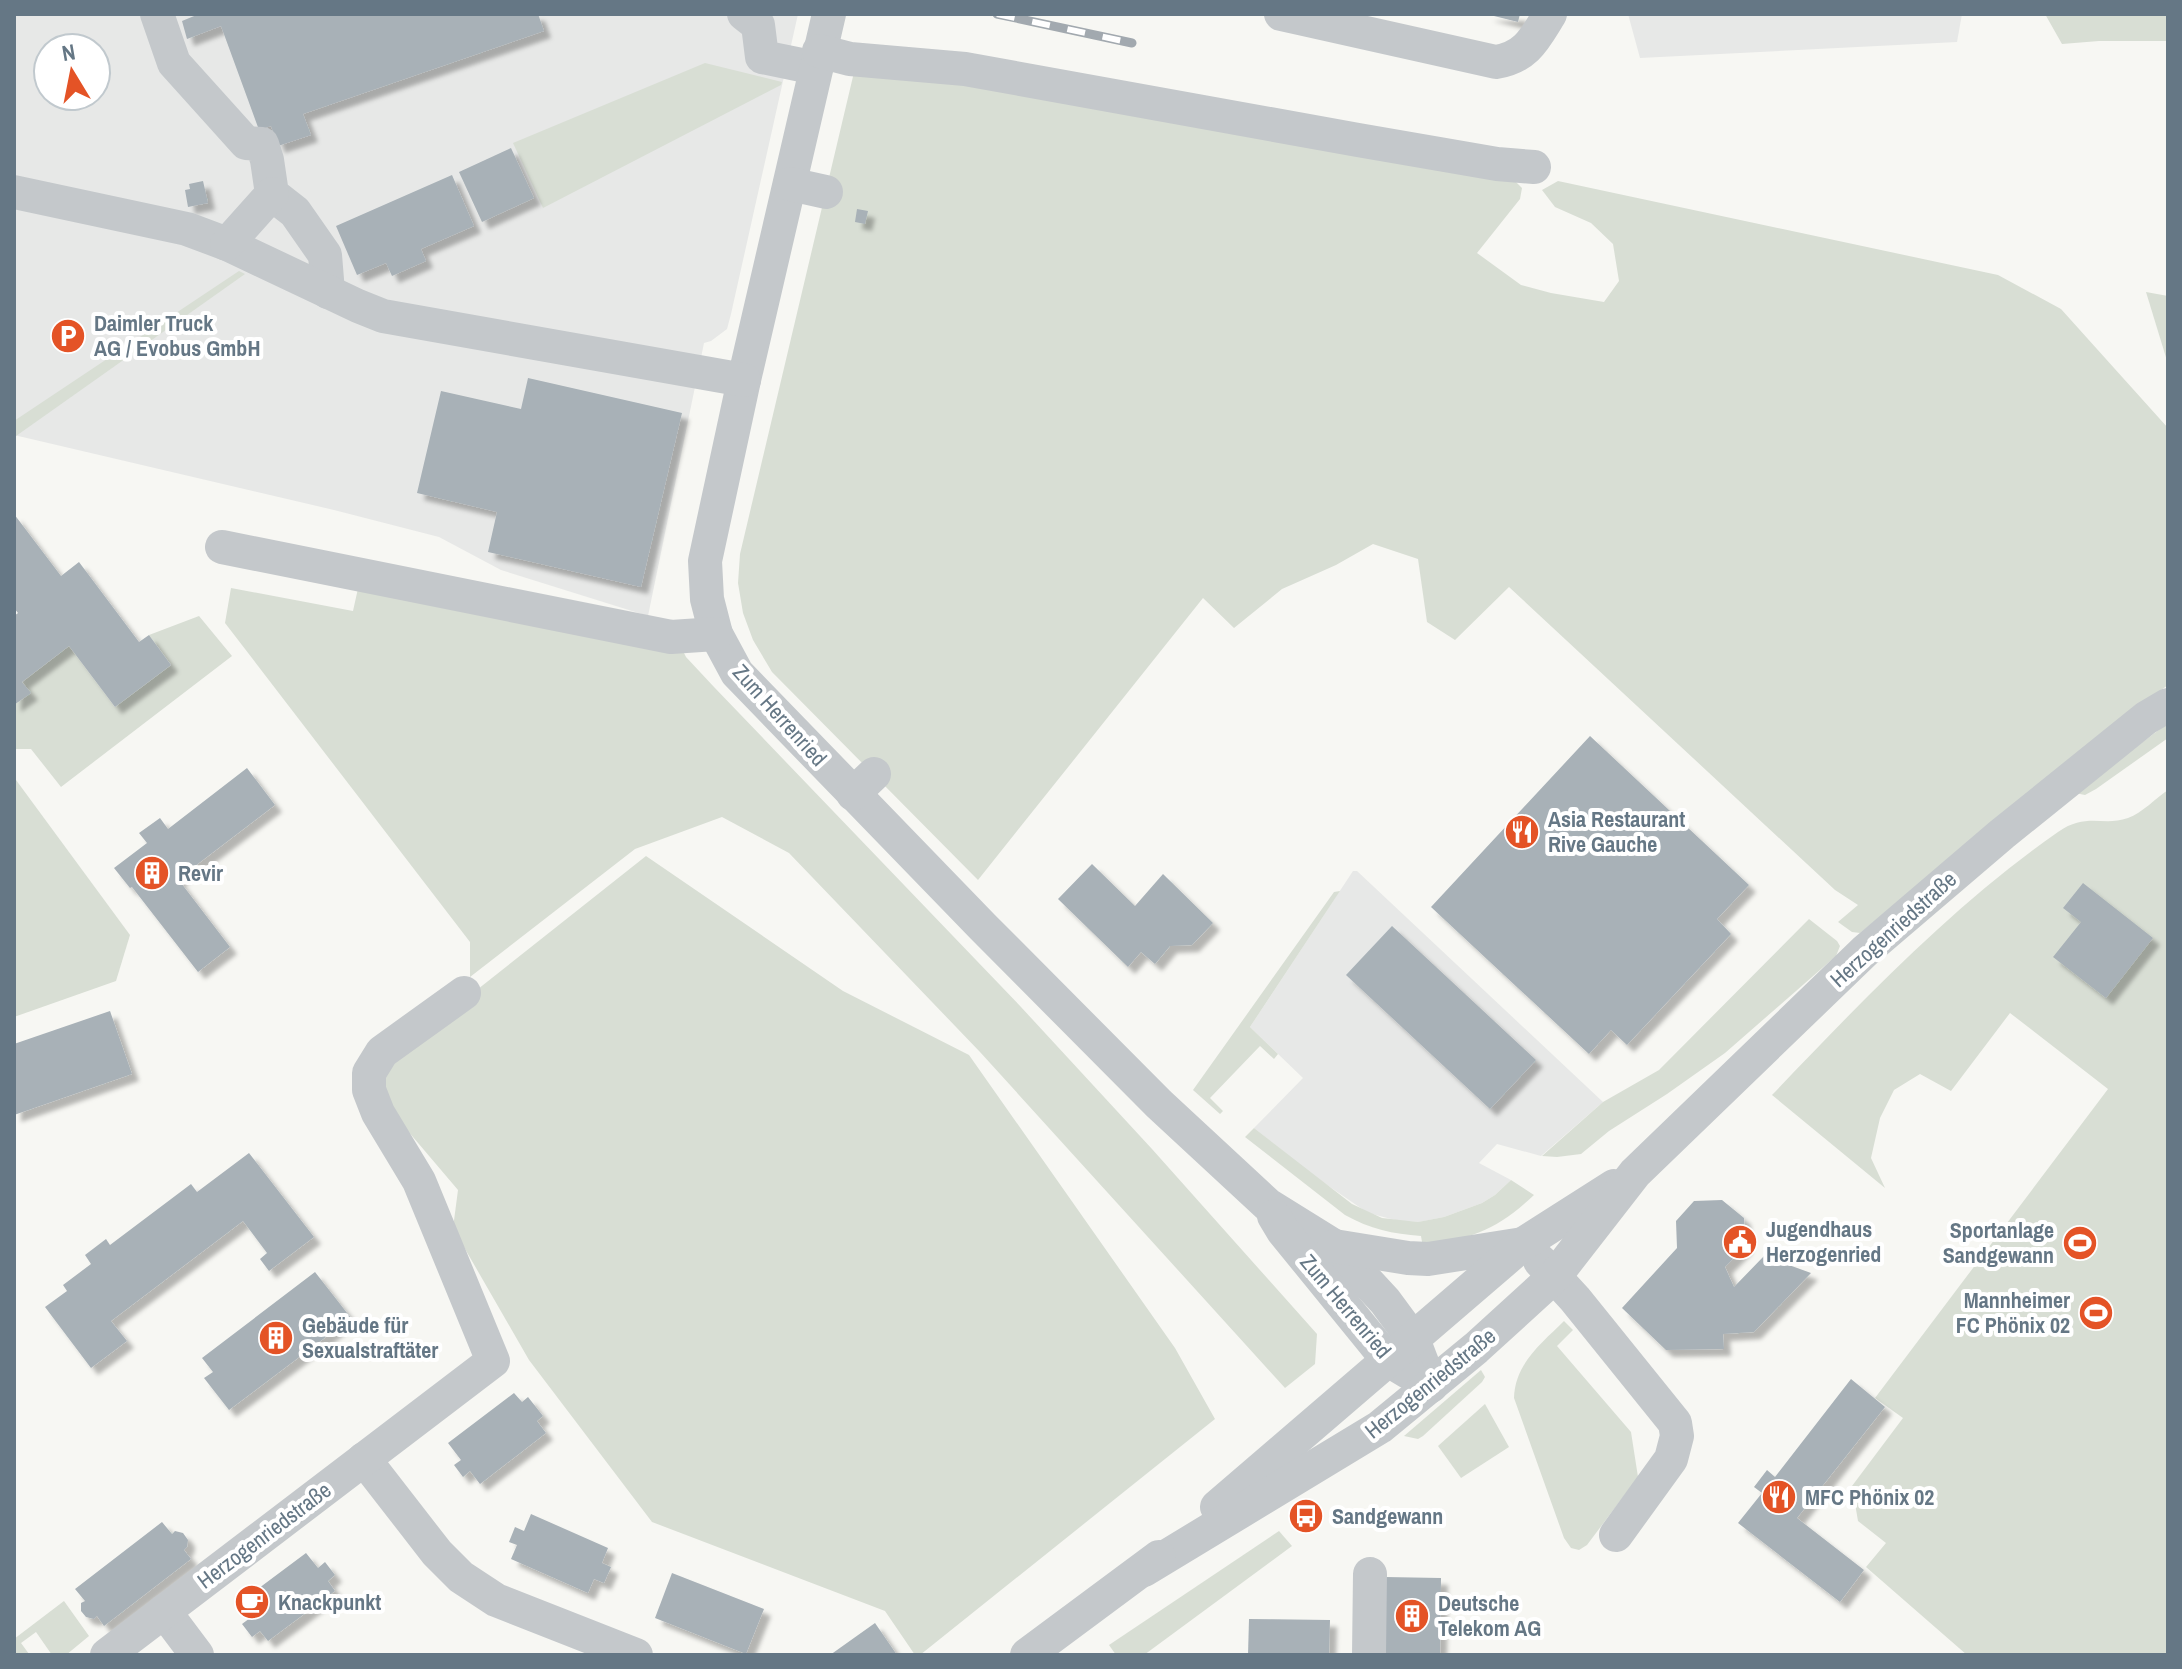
<svg xmlns="http://www.w3.org/2000/svg" width="2182" height="1669" viewBox="0 0 2182 1669" font-family="'Archivo Narrow',sans-serif">
<style>
.built{fill:#e7e8e7;fill-rule:evenodd}
.green{fill:#d8ded4}
.building{fill:#a8b1b7;filter:url(#shadow)}
.lines{fill:none;stroke-linecap:round;stroke-linejoin:round}
.minor{stroke:#c4c8cb;stroke-width:34}
.rail-casing{stroke:#a2a9af;stroke-width:9}
.rail{stroke:#fff;stroke-width:6;stroke-dasharray:18;stroke-linecap:butt}
.labels{text-anchor:middle;stroke-width:8;stroke-linejoin:round;paint-order:stroke}
.poi-label{font-size:22px;font-weight:bold;fill:#657785;stroke:#fff;text-anchor:start}
.street-label{font-size:22px;fill:#657785;stroke:#fff}
</style>
<defs>
<filter id="shadow"><feDropShadow dx="7" dy="7" stdDeviation="2" flood-color="#0004"/></filter>
</defs>
<rect width="100%" height="100%" fill="#f7f7f3"/>
<g class="built">
<path d="M14 14H798L731 314 727 329 711 341 704 343 648 616 501 570 439 537 334 510 14 435ZM48 48H96V96H48Z"/>
<path d="M1628 14H1962L1957 42 1640 58Z"/>
<path d="M1353 871H1357L1603 1102 1541 1156 1497 1144 1479 1163 1511 1180 1495 1195 1482 1203 1444 1217 1419 1222 1399 1221 1368 1213 1314 1176 1254 1128 1303 1078 1250 1027Z"/>
</g>
<g class="green">
<path d="M2045 14H2168V41H2099L2062 44Z"/>
<path d="M705 63 782 82 781 85 543 208 513 143Z"/>
<path d="M855 68 964 76 1516 182 1522 188 1520 199 1477 253 1521 285 1551 293 1604 302 1619 281 1613 244 1591 223 1555 207 1542 190 1558 181 1998 275 2061 309 2168 428V685L2138 707 1860 933 1852 932 1838 922 1858 905 1835 890 1509 587 1455 640 1427 622 1418 559 1373 544 1336 565 1282 589 1234 628 1203 598 978 880 772 672 753 640 743 613 738 583 740 554Z"/>
<path d="M239 271 245 274 16 436 14 435V421Z"/>
<path d="M2146 292 2168 296V364Z"/>
<path d="M359 584 682 649 686 657 714 687 1021 1007 1152 1149 1317 1334 1315 1364 1285 1388 980 1052 789 853 722 817 635 849 470 977V942L225 623 231 588 353 611Z"/>
<path d="M199 616 232 656 61 787 31 749H14V705L30 693 22 682 69 646 115 707 171 665 149 635Z"/>
<path d="M2168 723V738L2096 789 2085 795 2075 793Z"/>
<path d="M16 780 130 935 116 981 14 1017V781Z"/>
<path d="M2168 790V1655H1967L1866 1567 1886 1543 1858 1521 1852 1486 1903 1418 1875 1398 2108 1089 2010 1013 1951 1091 1920 1074 1894 1090 1880 1118 1871 1158 1885 1188 1772 1095C1860 1003 1953 905 2058 832 2087 812 2103 827 2128 818 2142 813 2156 798 2168 790Z"/>
<path d="M646 856 843 991 969 1055 1175 1348 1215 1419 920 1655H915L885 1611 652 1522 529 1360 453 1228 458 1190 379 1097 387 1061Z"/>
<path d="M1340 891 1250 1027 1278 1054 1274 1059 1260 1046 1210 1098 1223 1111 1220 1114 1193 1090 1334 892Z"/>
<path d="M1809 919 1837 941 1840 946 1836 956 1725 1053 1667 1094 1609 1131 1581 1154 1557 1157 1542 1156 1603 1102 1659 1070Z"/>
<path d="M1254 1128 1352 1204 1382 1218 1418 1222 1444 1217 1482 1203 1495 1195 1511 1180 1534 1195C1495 1232 1474 1236 1423 1248L1421 1236C1393 1234 1370 1229 1345 1215L1245 1137Z"/>
<path d="M1564 1321 1573 1330 1557 1346 1631 1432 1638 1477 1587 1545 1579 1550 1571 1548 1564 1538 1514 1398C1515 1363 1542 1343 1564 1321Z"/>
<path d="M1481 1370 1485 1377 1482 1382 1423 1436 1418 1439 1404 1436Z"/>
<path d="M1485 1404 1509 1447 1461 1478 1438 1446Z"/>
<path d="M1279 1531 1292 1546 1144 1655H1116L1109 1645Z"/>
<path d="M64 1601 89 1636 66 1655H52L36 1632 21 1643 29 1654 14 1655V1639Z"/>
</g>
<g class="building">
<path d="M199 14H538L544 31 303 114 311 135 278 146 271 126 259 130 221 26 187 39 182 21Z"/>
<path d="M1486 14H1520L1518 22Z"/>
<path d="M511 148 534 198 482 222 459 172Z"/>
<path d="M452 175 474 226 421 249 426 261 392 276 386 263 357 275 336 226Z"/>
<path d="M203 181 208 203 188 207 185 190 190 189 189 184Z"/>
<path d="M857 209 868 211 865 224 855 222Z"/>
<path d="M528 378 682 413 641 587 488 552 497 512 417 493 441 391 521 409Z"/>
<path d="M14 514 61 576 79 562 139 642 149 635 171 665 115 707 69 646 22 682 31 693 14 705V616L18 613 14 608Z"/>
<path d="M1590 736 1749 885 1717 919 1731 934 1627 1045 1611 1030 1589 1054 1431 907Z"/>
<path d="M247 768 275 805 178 879 230 947 198 972 132 887 130 888 114 868 147 843 139 833 160 818 168 829Z"/>
<path d="M1092 864 1135 906 1163 874 1213 923 1192 945 1170 946 1155 964 1141 952 1128 967 1058 899Z"/>
<path d="M2083 883 2153 938 2106 998 2053 957 2081 922 2063 908Z"/>
<path d="M1392 926 1536 1060 1490 1109 1346 975Z"/>
<path d="M110 1011 132 1074 14 1115V1044Z"/>
<path d="M249 1153 314 1237 269 1271 260 1259 267 1253 243 1221 111 1321 127 1341 91 1368 45 1307 67 1291 63 1285 91 1264 85 1255 106 1239 110 1245 191 1184 197 1192Z"/>
<path d="M1722 1200 1744 1218 1745 1247 1725 1267 1734 1287 1764 1256 1811 1273 1754 1332 1723 1334 1724 1349 1666 1350 1622 1308 1677 1248 1676 1221 1694 1201Z"/>
<path d="M315 1272 351 1318 229 1410 204 1378 213 1372 202 1358Z"/>
<path d="M1851 1379 1885 1407 1797 1518 1864 1570 1840 1602 1738 1523 1762 1493 1754 1487 1767 1470 1775 1477Z"/>
<path d="M514 1393 522 1402 528 1397 543 1416 537 1421 546 1433 480 1484 470 1471 463 1477 454 1465 461 1460 448 1443Z"/>
<path d="M531 1514 608 1548 602 1563 611 1567 604 1583 594 1579 588 1593 511 1559 517 1545 509 1542 515 1527 524 1531Z"/>
<path d="M162 1522 172 1534 175 1531 183 1533 188 1540 187 1547 184 1550 191 1559 104 1626 97 1616 94 1619 86 1617 81 1611V1603L85 1601 75 1589Z"/>
<path d="M306 1553 318 1568 325 1562 335 1575 328 1581 335 1591 268 1641 260 1631 252 1637 242 1624 250 1618 239 1603Z"/>
<path d="M672 1573 764 1609 746 1654 655 1618Z"/>
<path d="M1385 1577 1441 1578 1440 1655H1384Z"/>
<path d="M1249 1619 1330 1620 1329 1655H1248Z"/>
<path d="M875 1623 897 1655H830Z"/>
</g>
<g class="lines">
<g class="minor">
<path d="M157 14 174 63 246 143 262 144 267 160 272 194 295 212 325 255 328 292"/>
<path d="M744 14 758 25 762 57 816 68"/>
<path d="M829 14 744 380 705 561 707 599 716 634 737 673 983 927 1159 1104 1268 1205 1334 1246 1385 1301 1413 1339 1431 1386"/>
<path d="M1281 14 1496 62C1527 57 1535 38 1550 14"/>
<path d="M819 51 850 59 965 69 1358 140 1497 164 1534 167"/>
<path d="M790 184 826 192"/>
<path d="M14 192 187 229 227 244 358 306 383 316 744 380"/>
<path d="M227 244 272 194"/>
<path d="M222 547 671 637 716 634"/>
<path d="M853 794 874 774"/>
<path d="M1274 1216 1283 1231 1388 1360 1408 1372"/>
<path d="M1334 1246 1408 1258 1428 1259 1523 1244"/>
<path d="M1540 1261 1575 1299 1675 1423 1677 1436 1671 1459 1616 1535"/>
<path d="M364 1459 437 1553 461 1577 496 1600 636 1655"/>
<path d="M1217 1507 1523 1244 1614 1186"/>
<path d="M1144 1570 1380 1427 1476 1348 1555 1276 1635 1173 1865 951 2002 834 2146 718 2168 705"/>
<path d="M164 1611 197 1655"/>
<path d="M107 1655 493 1361 419 1181 378 1113 369 1090V1073L382 1052 464 993"/>
<path d="M1027 1655 1159 1557"/>
<path d="M1369 1655 1370 1574"/>
</g>
<g class="rail-casing">
<path id="rail" d="M997 14 1132 43"/>
</g>
<use href="#rail" class="rail"/>
</g>
<defs>
<g id="parking-disc" transform="scale(1.8)"><circle r="9.5" fill="#e45326" stroke="#fff"/><path d="M-3.5-5.5H1a3.5 3.5 0 0 1 0 7H-1V5.5H-3.5ZM-1-3.4V-.6H.8a1.4 1.4 0 0 0 0-2.8Z" fill="#fff"/></g>
<g id="restaurant-disc" transform="scale(1.8)"><circle r="9.5" fill="#e45326" stroke="#fff"/><path d="M-5-6h1v4h1v-4h1v4h1v-4h1v5L-1.5 .5V6h-2V.5L-5-1ZM5-6V6H3V1.5H1.5Q1.5-4 5-6Z" fill="#fff"/></g>
<g id="building-disc" transform="scale(1.8)"><circle r="9.5" fill="#e45326" stroke="#fff"/><path d="M-4-6H4V6H1V3H-1V6H-4ZM-2.5-4.3h1.7v1.8h-1.7ZM.8-4.3h1.7v1.8H.8ZM-2.5-1h1.7V.8h-1.7ZM.8-1h1.7V.8H.8Z" fill="#fff"/></g>
<g id="civic-disc" transform="scale(1.8)"><circle r="9.5" fill="#e45326" stroke="#fff"/><path d="M-.6-6.5H3V-4.5H.6V-3L4-1V1h2V6H-6V1h2V-1L-.6-3ZM-1.2 2.5V6h2.4V2.5Z" fill="#fff"/></g>
<g id="stadium-disc" transform="scale(1.8)"><circle r="9.5" fill="#e45326" stroke="#fff"/><path d="M0-5a6.5 5 0 1 0 0 10a6.5 5 0 1 0 0-10ZM-3.5-1.8h7v3.6h-7Z" fill="#fff"/></g>
<g id="bus-disc" transform="scale(1.8)"><circle r="9.5" fill="#e45326" stroke="#fff"/><path d="M-5-6H5V4H4V6H2V4H-2V6H-4V4H-5ZM-3.5-4V0h7V-4ZM-3.5 1.2v1.5H-2V1.2ZM2 1.2v1.5H3.5V1.2Z" fill="#fff"/></g>
<g id="cafe-disc" transform="scale(1.8)"><circle r="9.5" fill="#e45326" stroke="#fff"/><path d="M-5.5-4.5H6V0H3Q3 3.5 0 3.5H-2.5Q-5.5 3.5-5.5 0ZM3-3.2v2h1.7v-2ZM-6 4.5H4V6H-6Z" fill="#fff"/></g>
</defs>
<g fill-rule="evenodd">
<use href="#parking-disc" x="68" y="336"/>
<use href="#restaurant-disc" x="1522" y="832"/>
<use href="#building-disc" x="152" y="873"/>
<use href="#civic-disc" x="1740" y="1242"/>
<use href="#stadium-disc" x="2080" y="1243"/>
<use href="#stadium-disc" x="2096" y="1313"/>
<use href="#building-disc" x="276" y="1338"/>
<use href="#restaurant-disc" x="1779" y="1497"/>
<use href="#bus-disc" x="1306" y="1516"/>
<use href="#cafe-disc" x="252" y="1602"/>
<use href="#building-disc" x="1412" y="1616"/>
</g>
<g class="labels">
<g class="poi-label">
<text x="94" y="331">Daimler Truck<tspan x="94" dy="25">AG / Evobus GmbH</tspan></text>
<text x="1548" y="827">Asia Restaurant<tspan x="1548" dy="25">Rive Gauche</tspan></text>
<text x="178" y="881">Revir</text>
<text x="1766" y="1237">Jugendhaus<tspan x="1766" dy="25">Herzogenried</tspan></text>
<text x="2054" y="1238" text-anchor="end">Sportanlage<tspan x="2054" dy="25">Sandgewann</tspan></text>
<text x="2070" y="1308" text-anchor="end">Mannheimer<tspan x="2070" dy="25">FC Phönix 02</tspan></text>
<text x="302" y="1333">Gebäude für<tspan x="302" dy="25">Sexualstraftäter</tspan></text>
<text x="1805" y="1505">MFC Phönix 02</text>
<text x="1332" y="1524">Sandgewann</text>
<text x="278" y="1610">Knackpunkt</text>
<text x="1438" y="1611">Deutsche<tspan x="1438" dy="25">Telekom AG</tspan></text>
</g>
<g class="street-label">
<text transform="translate(780 715) rotate(48)" y="8">Zum Herrenried</text>
<text transform="translate(1893 929) rotate(-42)" y="8">Herzogenriedstraße</text>
<text transform="translate(1346 1306) rotate(50)" y="8">Zum Herrenried</text>
<text transform="translate(1430 1383) rotate(-39)" y="8">Herzogenriedstraße</text>
<text transform="translate(264 1535) rotate(-37)" y="8">Herzogenriedstraße</text>
</g>
</g>
<rect width="2182" height="1669" fill="none" stroke="#657785" stroke-width="32"/>
<g transform="translate(72 72) rotate(350)"><circle r="38" fill="#ffffff" stroke="#c1c9ce" stroke-width="2"/>
<path d="M0-6L14 30L0 20L-14 30Z" fill="#e45326"/>
<text y="-12" font-size="22" font-weight="bold" text-anchor="middle" fill="#657785">N</text>
</g>
</svg>
